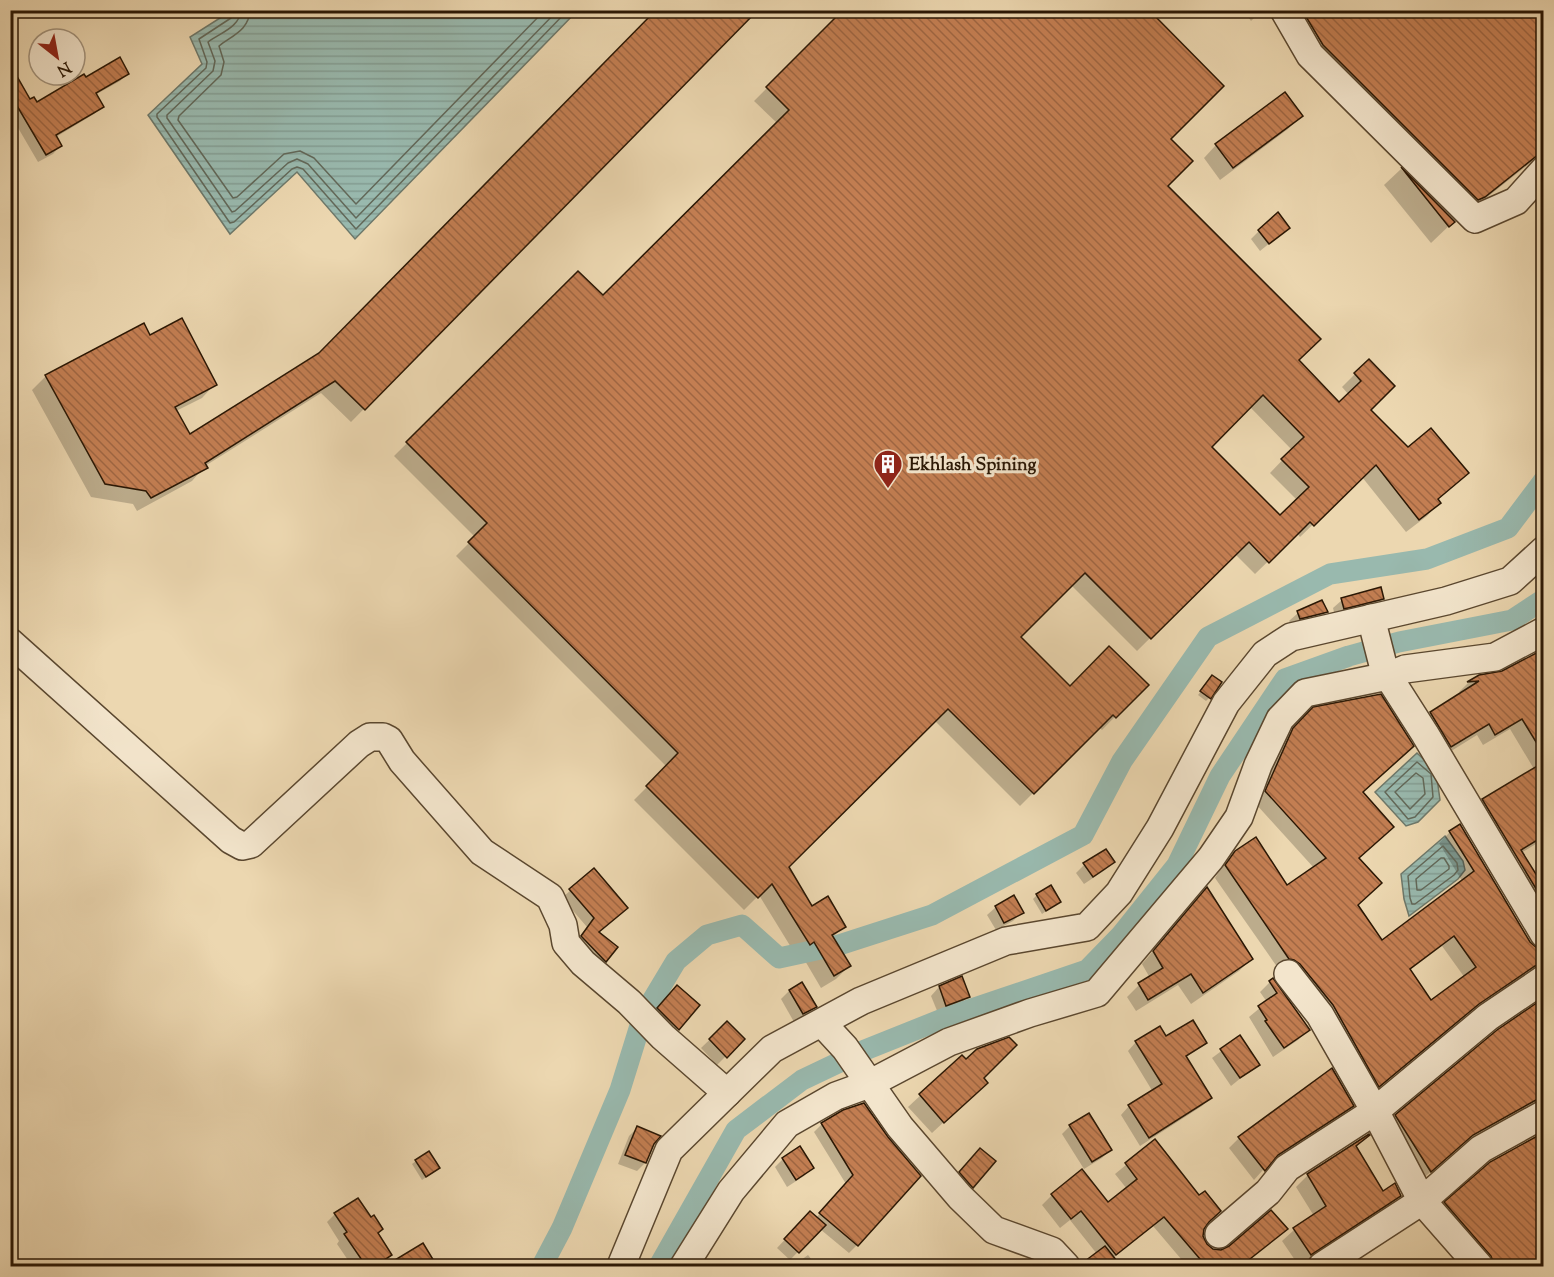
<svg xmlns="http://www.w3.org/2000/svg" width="1554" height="1277" viewBox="0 0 1554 1277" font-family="'Sorts Mill Goudy',serif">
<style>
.water{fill:url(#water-rules);stroke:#6d786a;stroke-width:1.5}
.shadow{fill:#0003;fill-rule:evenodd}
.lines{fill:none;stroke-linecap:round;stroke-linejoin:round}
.shore{stroke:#626859;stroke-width:1.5}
.canal{stroke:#99b9ae;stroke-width:21}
.building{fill:url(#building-back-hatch);stroke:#2a1704;stroke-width:1.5;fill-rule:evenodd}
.minor-casing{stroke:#5a472f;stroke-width:30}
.minor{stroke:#f3e5cc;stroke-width:27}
.labels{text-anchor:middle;stroke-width:6;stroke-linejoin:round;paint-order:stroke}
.poi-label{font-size:18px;font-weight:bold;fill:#2a1704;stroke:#f3e5cc;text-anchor:start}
</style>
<defs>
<pattern id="water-rules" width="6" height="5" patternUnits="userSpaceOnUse" patternTransform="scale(1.5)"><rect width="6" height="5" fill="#99b9ae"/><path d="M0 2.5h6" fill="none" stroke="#849e94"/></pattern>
<pattern id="building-back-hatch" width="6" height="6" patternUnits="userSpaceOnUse" patternTransform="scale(1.5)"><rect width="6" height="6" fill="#c37e52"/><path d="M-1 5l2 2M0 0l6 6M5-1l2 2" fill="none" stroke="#9f6642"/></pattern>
</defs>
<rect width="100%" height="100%" fill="#ecd7b0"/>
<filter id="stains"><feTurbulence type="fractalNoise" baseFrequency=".00333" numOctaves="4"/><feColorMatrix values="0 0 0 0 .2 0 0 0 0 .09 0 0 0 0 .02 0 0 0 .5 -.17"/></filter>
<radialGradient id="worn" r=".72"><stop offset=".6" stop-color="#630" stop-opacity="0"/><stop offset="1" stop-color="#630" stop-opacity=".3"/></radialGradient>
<g class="water">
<path d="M231 11V10L577 11 355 239 297 172 230 234 148 115 202 64 190 37Z"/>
<path d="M1417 753 1436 771 1440 800 1418 822 1406 826 1375 792Z"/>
<path d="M1445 836 1463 861 1465 870 1458 879 1409 916 1404 899 1401 874Z"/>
</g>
<g class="shadow">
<path d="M756 10 351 422 321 393 205 466 192 481 137 511 133 504 91 497 32 390 46 376 143 325 149 337 215 384 202 398 176 411 189 436 319 354Z"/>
<path d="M845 10 1169 139 1166 186 1296 360 1339 404 1349 395 1342 387 1368 361 1369 410 1408 449 1454 485 1437 500 1439 503 1427 516 1406 532 1362 477 1300 537 1297 533 1255 574 1235 554 1137 651 1071 585 1019 637 1070 688 1146 685 1102 730 1099 727 1020 806 934 720 787 867 812 908 844 926 832 938 849 966 836 979 821 988 801 954 797 957 759 895 744 910 634 800 667 767 456 556 475 537 394 456 578 273 603 297 777 123 754 101ZM1250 407 1292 450 1270 473 1297 500 1280 517 1210 447Z"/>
<path d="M1243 10H1544V152L1466 214 1275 14 1266 11 1260 12 1251 21Z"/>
<path d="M127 74 120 81 95 95 102 107 94 114 56 137 60 146 53 154 38 162 10 114V76L30 101 37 104 85 79Z"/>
<path d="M1301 116 1288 129 1220 180 1204 158 1216 145Z"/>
<path d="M1401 169 1453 222 1431 243 1384 185Z"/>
<path d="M1288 228 1260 251 1251 239 1259 231Z"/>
<path d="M1544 486V499L1538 495Z"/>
<path d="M1383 599 1374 607 1335 616 1333 608 1342 600Z"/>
<path d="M1326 612 1318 620 1292 626 1289 621 1298 613Z"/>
<path d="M1544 651V839L1521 853 1541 895H1538L1544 905V932L1472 812 1483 800 1534 769 1510 729 1483 745 1477 735 1440 758 1419 724 1430 713 1464 692H1459L1468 683 1480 676 1503 672Z"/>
<path d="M1209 681V698L1206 701 1198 695Z"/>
<path d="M1314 709 1361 793 1356 906 1381 942 1462 881 1439 843 1450 832 1529 943 1535 949 1544 951V969L1522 977 1466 1015 1368 1097 1215 878 1223 865 1236 853 1286 887 1314 868 1255 803 1282 741ZM1442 946 1465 978 1431 1002 1410 970Z"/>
<path d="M1113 862 1105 870 1084 884 1076 873 1084 865Z"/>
<path d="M593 870 597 933 616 948 597 969 573 945 587 927 562 898Z"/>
<path d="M1037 895 1059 902 1042 914 1033 899Z"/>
<path d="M1196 901 1251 959 1239 971 1191 1004 1178 985 1136 1011 1127 997 1139 985 1150 978 1142 964Z"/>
<path d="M996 907 1022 912 1013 921 996 930 987 915Z"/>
<path d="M1270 982 1308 1030 1298 1040 1273 1057 1249 1017 1267 1002 1260 992Z"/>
<path d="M801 984 815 1007 807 1015 794 1022 781 999 789 991Z"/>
<path d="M939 987 968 996 960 1005 938 1013 931 996Z"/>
<path d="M669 996 698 1005 669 1037 650 1018Z"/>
<path d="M1544 1016V1115L1524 1111 1460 1146 1419 1182 1385 1127 1396 1116Z"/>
<path d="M727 1023 743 1039 717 1065 701 1048Z"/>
<path d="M1240 1037 1258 1064 1231 1086 1212 1058Z"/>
<path d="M1166 1039 1205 1042 1185 1058 1210 1098 1202 1106 1140 1146 1121 1115 1129 1106 1153 1092 1128 1051 1136 1042Z"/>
<path d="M962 1057 982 1078 974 1094 932 1133 908 1107Z"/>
<path d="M863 1104 857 1245 849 1253 820 1229 790 1260 777 1248 810 1213 816 1218 846 1184 814 1132 822 1124Z"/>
<path d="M1352 1106 1342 1116 1270 1162 1254 1180 1229 1148 1239 1138Z"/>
<path d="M1070 1126 1110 1150 1102 1158 1084 1169 1062 1134Z"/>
<path d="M637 1128 653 1143 645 1163 637 1171 618 1164 629 1136Z"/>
<path d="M1544 1134V1266H1479L1434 1215 1491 1163Z"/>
<path d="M1365 1138 1355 1148 1382 1193 1400 1195 1388 1207 1299 1266 1282 1241 1294 1230 1314 1216 1296 1187 1308 1175Z"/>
<path d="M1155 1141 1205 1225 1202 1237 1206 1245 1213 1250 1222 1251 1286 1229 1241 1266H1187L1153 1226 1113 1258 1120 1266H1081L1097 1254 1070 1220 1060 1228 1042 1205 1052 1195 1108 1204 1127 1189 1115 1174Z"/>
<path d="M972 1158V1187L964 1195 952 1181Z"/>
<path d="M783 1159 812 1168 804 1176 787 1187 775 1167Z"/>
<path d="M416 1161 434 1172 422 1180 412 1164Z"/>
<path d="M335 1214 377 1234 390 1255 377 1266H352L337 1244 339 1241 327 1222Z"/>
<path d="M423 1246 436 1266H391L395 1262Z"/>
<path d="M808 1255 816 1265 815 1266H793Z"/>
</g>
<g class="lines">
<g class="shore">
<path d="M233 10 231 18 199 39 207 62 206 68 157 114V117L230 223 234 222 292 169 297 167 303 169 356 229 568 10"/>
<path d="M241 10C240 27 220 33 208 42L215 61 213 71 167 115V118L232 212 235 211 288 163 297 159 308 164 356 218 558 10"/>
<path d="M250 10C249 30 233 35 219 46L224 62 221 75 179 116 178 120 233 198 237 197 284 154 300 151 314 158 356 204 545 10"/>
<path d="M1417 762 1431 774 1433 797 1415 817 1408 819 1385 792Z"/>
<path d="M1416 773 1423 778 1425 794 1410 809 1395 792Z"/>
<path d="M1443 846 1457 863 1458 870 1454 875 1415 904H1412L1410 898 1408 876Z"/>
<path d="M1441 858H1444L1449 866V869L1421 890H1417L1416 879Z"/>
</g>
<g class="canal">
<path d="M542 1266 562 1228 620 1090 643 1016 676 961 707 935 742 925 779 958 839 945 932 915 1083 835 1122 761 1208 637 1330 574 1427 559 1508 528 1544 480"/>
<path d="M659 1266 736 1130 802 1080 865 1050 945 1018 1087 970 1121 935 1177 865 1220 776 1285 679 1349 656 1399 642 1512 620 1544 599"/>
</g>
</g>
<g class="building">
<path d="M656 10H758L365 410 335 381 205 463 208 468 151 498 146 491 105 484 45 375 144 323 150 335 182 318 217 385 175 407 190 434 319 353Z"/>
<path d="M843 10H1149L1224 86 1171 139 1193 161 1168 186 1321 339 1299 360 1339 402 1361 381 1354 373 1369 359 1395 386 1371 410 1408 447 1431 428 1469 473 1438 499 1441 503 1419 520 1376 465 1314 526 1310 522 1269 563 1249 542 1151 639 1085 573 1021 637 1070 686 1109 646 1149 685 1116 718 1113 715 1034 794 948 709 789 867 812 906 828 896 846 927 832 935 851 966 834 976 814 942 810 945 772 884 758 898 646 786 678 753 468 542 487 523 406 442 578 271 603 295 789 110 766 87ZM1263 395 1304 437 1281 459 1309 487 1280 515 1212 447Z"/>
<path d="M1302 10H1544V150L1485 197 1478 200 1323 45Z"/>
<path d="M120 57 129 74 96 93 104 107 56 135 62 146 46 155 10 94V64L30 99 34 97 37 102 84 74 86 77Z"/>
<path d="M1285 92 1303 116 1233 168 1215 144Z"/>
<path d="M1401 167 1455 222 1449 227Z"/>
<path d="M1278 212 1290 228 1269 244 1258 230Z"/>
<path d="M1381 587 1384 599 1344 609 1341 598Z"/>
<path d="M1322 600 1328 612 1300 619 1297 611Z"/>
<path d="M1544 649V755L1522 719 1495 735 1489 724 1451 747 1430 712 1479 681 1467 682 1479 675 1502 671Z"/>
<path d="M1212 675 1222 682 1211 699 1200 691Z"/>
<path d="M1381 694 1414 746 1363 792 1394 827 1359 858 1382 883 1358 905 1382 940 1474 871 1449 831 1460 824 1530 942 1536 947 1544 950V963L1535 966 1479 1004 1379 1087 1333 1005 1300 964 1294 960 1289 959 1225 865 1235 851 1256 837 1287 885 1326 858 1265 791 1293 728 1313 707ZM1454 936 1476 967 1431 1000 1410 969Z"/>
<path d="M1544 762V836L1521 850 1544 887V902L1482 799Z"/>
<path d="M1106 849 1115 862 1093 877 1083 863Z"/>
<path d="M594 868 628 908 599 932 618 947 606 962 581 936 594 918 569 889Z"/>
<path d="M1051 885 1061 902 1046 911 1036 894Z"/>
<path d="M1207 887 1253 959 1203 993 1191 974 1148 1000 1138 983 1163 968 1153 951Z"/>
<path d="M1014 895 1024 913 1004 923 995 906Z"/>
<path d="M962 976 970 997 946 1006 939 986Z"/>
<path d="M1273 978 1310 1030 1284 1048 1265 1021 1267 1020 1258 1006 1277 993 1269 981Z"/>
<path d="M802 982 817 1007 803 1014 789 990Z"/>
<path d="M677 985 700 1005 679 1030 657 1008Z"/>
<path d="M1538 1002 1544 1013V1098L1536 1100 1473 1135 1431 1172 1395 1115 1497 1030Z"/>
<path d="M1193 1020 1207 1043 1186 1056 1212 1098 1149 1138 1128 1105 1162 1084 1135 1041 1160 1026 1166 1036Z"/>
<path d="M727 1021 745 1039 727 1058 709 1039Z"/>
<path d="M1240 1035 1260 1065 1240 1078 1220 1049Z"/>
<path d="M1009 1037 1017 1045 984 1078 988 1083 944 1123 919 1094 962 1055 966 1059 977 1049Z"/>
<path d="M1332 1068 1354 1106 1278 1155 1265 1171 1238 1137Z"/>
<path d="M864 1103 888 1137 921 1176 858 1246 819 1213 853 1175 821 1123 843 1110Z"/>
<path d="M1089 1113 1112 1150 1092 1162 1069 1125Z"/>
<path d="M637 1126 661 1136 654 1144 646 1163 625 1155Z"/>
<path d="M1369 1134 1370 1135 1356 1146 1383 1191 1395 1183 1401 1196 1311 1255 1293 1228 1326 1206 1307 1174Z"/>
<path d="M1541 1134 1544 1137V1254L1528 1266H1494L1491 1256 1444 1202 1490 1162Z"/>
<path d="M1155 1139 1199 1195 1205 1191 1221 1211 1209 1222 1204 1229 1203 1236 1207 1244 1213 1249 1221 1250 1229 1246 1271 1210 1288 1229 1241 1266H1206L1164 1217 1116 1255 1081 1211 1071 1219 1051 1194 1082 1169 1108 1202 1137 1179 1125 1163Z"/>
<path d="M800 1146 814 1168 796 1180 782 1158Z"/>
<path d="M980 1148 996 1161 973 1188 959 1172Z"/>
<path d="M429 1151 440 1168 426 1177 415 1160Z"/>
<path d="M358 1198 371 1217 374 1215 383 1229 378 1233 392 1255 375 1266H366L344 1234 347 1232 334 1213Z"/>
<path d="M810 1211 826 1225 799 1253 784 1239Z"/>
<path d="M423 1243 437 1266H385Z"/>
<path d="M1105 1246 1121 1266H1081V1264Z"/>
</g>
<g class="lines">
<g class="minor-casing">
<g id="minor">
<path d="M1284 10 1310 55 1475 219 1516 201 1544 170"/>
<path d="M1371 618 1384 669 1388 676 1425 734 1544 934"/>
<path d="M10 642 231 840 242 846 251 844 359 744 370 737H383L389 740 402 761 482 852 550 897 563 925 566 943 583 963 629 1002 663 1037 727 1093"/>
<path d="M1288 974 1320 1015 1375 1111 1422 1201 1479 1266"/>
<path d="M822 1023 845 1048 900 1127 960 1197 994 1230 1052 1251 1066 1266"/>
<path d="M1219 1234 1268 1192 1287 1168 1375 1111 1488 1017 1544 979"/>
<path d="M621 1266 669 1150 772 1049 861 1001 1006 941 1087 927 1119 893 1160 828 1226 703 1265 654 1291 637 1446 601 1510 581 1544 550"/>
<path d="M684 1266 731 1191 787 1124 836 1096 869 1084 949 1042 1030 1013 1097 993 1211 858 1239 817 1258 765 1280 719 1305 693 1388 676 1405 669 1495 657 1544 631"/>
<path d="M1322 1266 1422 1201 1481 1149 1544 1114"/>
</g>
</g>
<use href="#minor" class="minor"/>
</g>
<defs>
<g id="building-pin" transform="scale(1.5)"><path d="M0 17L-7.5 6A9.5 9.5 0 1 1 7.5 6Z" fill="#8f2418" stroke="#f3e5cc"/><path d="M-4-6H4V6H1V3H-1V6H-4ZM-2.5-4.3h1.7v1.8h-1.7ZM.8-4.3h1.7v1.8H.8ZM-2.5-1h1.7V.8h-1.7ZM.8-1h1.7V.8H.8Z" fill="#fff"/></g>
</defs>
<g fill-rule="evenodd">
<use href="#building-pin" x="888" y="464"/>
</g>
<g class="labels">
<g class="poi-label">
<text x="909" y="470">Ekhlash Spining</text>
</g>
</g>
<rect width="1554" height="1277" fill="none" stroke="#ecd7b0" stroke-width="36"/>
<rect x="12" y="12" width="1530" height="1253" fill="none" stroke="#2a1704" stroke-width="3"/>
<rect x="18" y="18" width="1518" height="1241" fill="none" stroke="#2a1704" stroke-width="1.5"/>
<g transform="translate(57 57) rotate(149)"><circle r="28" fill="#f3e5cc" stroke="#a3937c" stroke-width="1.5"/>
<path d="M0-4.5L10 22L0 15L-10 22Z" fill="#8f2418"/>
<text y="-9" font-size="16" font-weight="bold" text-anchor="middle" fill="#2a1704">N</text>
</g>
<rect width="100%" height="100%" filter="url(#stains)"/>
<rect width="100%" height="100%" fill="url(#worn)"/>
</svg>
